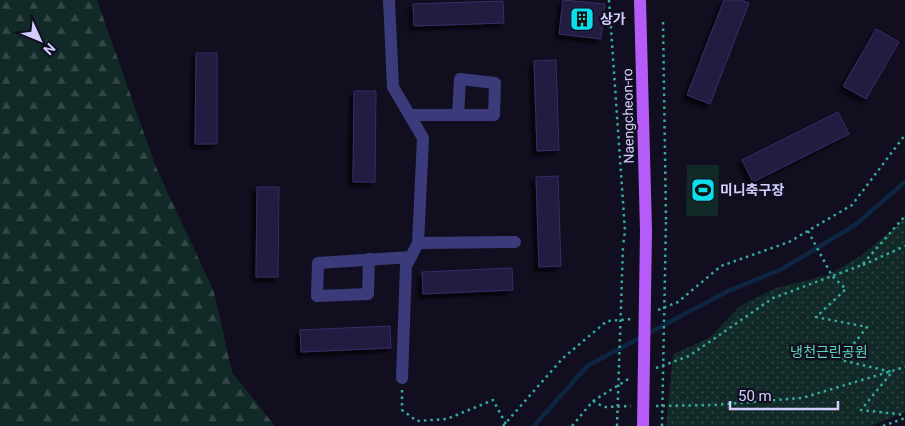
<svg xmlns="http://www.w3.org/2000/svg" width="905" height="426" viewBox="0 0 905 426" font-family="Roboto,'Noto Sans KR',sans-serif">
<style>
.grass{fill:#112927}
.forest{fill:url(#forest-firs)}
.park{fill:url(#park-dots)}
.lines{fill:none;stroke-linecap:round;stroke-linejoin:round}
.stream{stroke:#0e2542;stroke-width:4.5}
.building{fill:#201b3f;stroke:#372e6a;filter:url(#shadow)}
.path{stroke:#33ab9e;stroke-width:2.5;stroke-dasharray:2.5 4;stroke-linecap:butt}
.minor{stroke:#3b3b7c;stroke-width:12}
.major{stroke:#b55bf7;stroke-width:12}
.path-bridge{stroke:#33ab9e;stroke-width:2.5;stroke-dasharray:2.5 4;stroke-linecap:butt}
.major-bridge{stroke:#b55bf7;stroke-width:12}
.labels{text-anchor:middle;stroke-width:4.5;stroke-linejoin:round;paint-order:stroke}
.poi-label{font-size:14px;font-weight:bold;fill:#d1cefd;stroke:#100e1f;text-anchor:start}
.street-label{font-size:14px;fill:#d1cefd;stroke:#100e1f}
.park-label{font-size:14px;fill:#5ed8b4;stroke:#100e1f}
</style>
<defs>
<pattern id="forest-firs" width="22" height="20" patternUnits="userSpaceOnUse" patternTransform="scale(1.25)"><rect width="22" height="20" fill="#112927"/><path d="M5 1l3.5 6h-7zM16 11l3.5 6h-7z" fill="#334747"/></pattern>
<pattern id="park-dots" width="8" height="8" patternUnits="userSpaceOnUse" patternTransform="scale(1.25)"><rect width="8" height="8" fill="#112927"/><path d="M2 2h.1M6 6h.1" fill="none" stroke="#334747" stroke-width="1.8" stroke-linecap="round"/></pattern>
<filter id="shadow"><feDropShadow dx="-4.5" dy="4.5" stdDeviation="1" flood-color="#0009"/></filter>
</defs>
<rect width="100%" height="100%" fill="#100e1f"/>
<path class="grass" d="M687 165H719L718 216H686Z"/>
<path class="forest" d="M0 0H97L156 167 214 292 232 372 275 426H0Z"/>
<path class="park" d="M905 215V412L871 426H666L673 354 709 338 740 306 776 288 828 275 859 257 897 226Z"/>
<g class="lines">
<path class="stream" d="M534 426 587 366 728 291 782 269 855 225 905 182"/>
</g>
<g class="building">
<path d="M563 0 605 4 601 39 559 34Z"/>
<path d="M724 0H740L749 3 710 104 687 95Z"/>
<path d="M503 1 504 23 414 26 413 4Z"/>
<path d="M876 29 899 42 866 99 843 86Z"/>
<path d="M196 53H217V144H195Z"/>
<path d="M556 60 559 150 537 151 534 61Z"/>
<path d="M354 91H376L375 182H353Z"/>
<path d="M838 112 849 134 753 182 742 160Z"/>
<path d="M558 176 561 266 539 267 536 177Z"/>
<path d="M257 187H279L278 277H256Z"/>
<path d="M512 268 513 290 423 294 422 272Z"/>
<path d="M390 326 391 348 301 352 300 330Z"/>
</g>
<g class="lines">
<g class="path">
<path d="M609 0 625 231 623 246"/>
<path d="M663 22 666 220"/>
<path d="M808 231 832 276 846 289 816 317 867 327 841 360 892 372 861 410 905 415"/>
<path d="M863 265 905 246"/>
<path d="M658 310 678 302 721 266 789 242 852 205 905 135"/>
<path d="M656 368 689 356 773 298 862 265 905 216"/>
<path d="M402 390V410L417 421 447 419 493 400 507 426"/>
<path d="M593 401 604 407 631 406"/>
<path d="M656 406 714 405 802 398 905 367"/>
<path d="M503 426 563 358 607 321 632 319"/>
<path d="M572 426 593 401 630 378"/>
<path d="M883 426 905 418"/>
</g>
<g class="minor">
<path d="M389 0 393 87 423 138 418 243 406 266 402 378"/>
<path d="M410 115H494L495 83 460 79 458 115"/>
<path d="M418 243 515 242"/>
<path d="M369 259 368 294 317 296 318 263 411 257"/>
</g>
<path class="major" d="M640 0 646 231"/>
<g class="path-bridge">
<path d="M617 426 623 246"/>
<path d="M662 426 666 220"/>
</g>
<path class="major-bridge" d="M643 426 646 231"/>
</g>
<defs>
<g id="building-square" transform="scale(1.25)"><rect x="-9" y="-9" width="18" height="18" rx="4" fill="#0cdfeb" stroke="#100e1f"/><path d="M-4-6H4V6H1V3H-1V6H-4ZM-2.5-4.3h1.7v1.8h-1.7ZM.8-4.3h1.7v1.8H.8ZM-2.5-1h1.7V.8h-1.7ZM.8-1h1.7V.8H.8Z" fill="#111"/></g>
<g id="stadium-square" transform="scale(1.25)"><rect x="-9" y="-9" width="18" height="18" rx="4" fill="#0cdfeb" stroke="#100e1f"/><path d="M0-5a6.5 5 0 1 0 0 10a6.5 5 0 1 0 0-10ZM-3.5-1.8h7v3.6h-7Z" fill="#111"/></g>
</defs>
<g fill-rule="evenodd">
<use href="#building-square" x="582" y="19"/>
<use href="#stadium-square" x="703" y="190"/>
</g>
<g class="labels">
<g class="poi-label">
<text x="600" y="24">상가</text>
<text x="720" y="195">미니축구장</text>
</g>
<g class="street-label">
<text transform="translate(628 116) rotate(-91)" y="5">Naengcheon-ro</text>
</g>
<g class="park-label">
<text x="829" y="357">냉천근린공원</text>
</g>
</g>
<g transform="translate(40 40) rotate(134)" stroke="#100e1f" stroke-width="4" paint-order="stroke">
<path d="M0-4L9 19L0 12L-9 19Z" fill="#d1cefd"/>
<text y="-8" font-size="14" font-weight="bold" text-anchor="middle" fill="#d1cefd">N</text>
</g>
<path d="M730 401v8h108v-8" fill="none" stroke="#d1cefd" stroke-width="2.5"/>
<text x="738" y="401" font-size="15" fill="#d1cefd" stroke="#100e1f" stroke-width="4" paint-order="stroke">50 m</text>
</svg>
